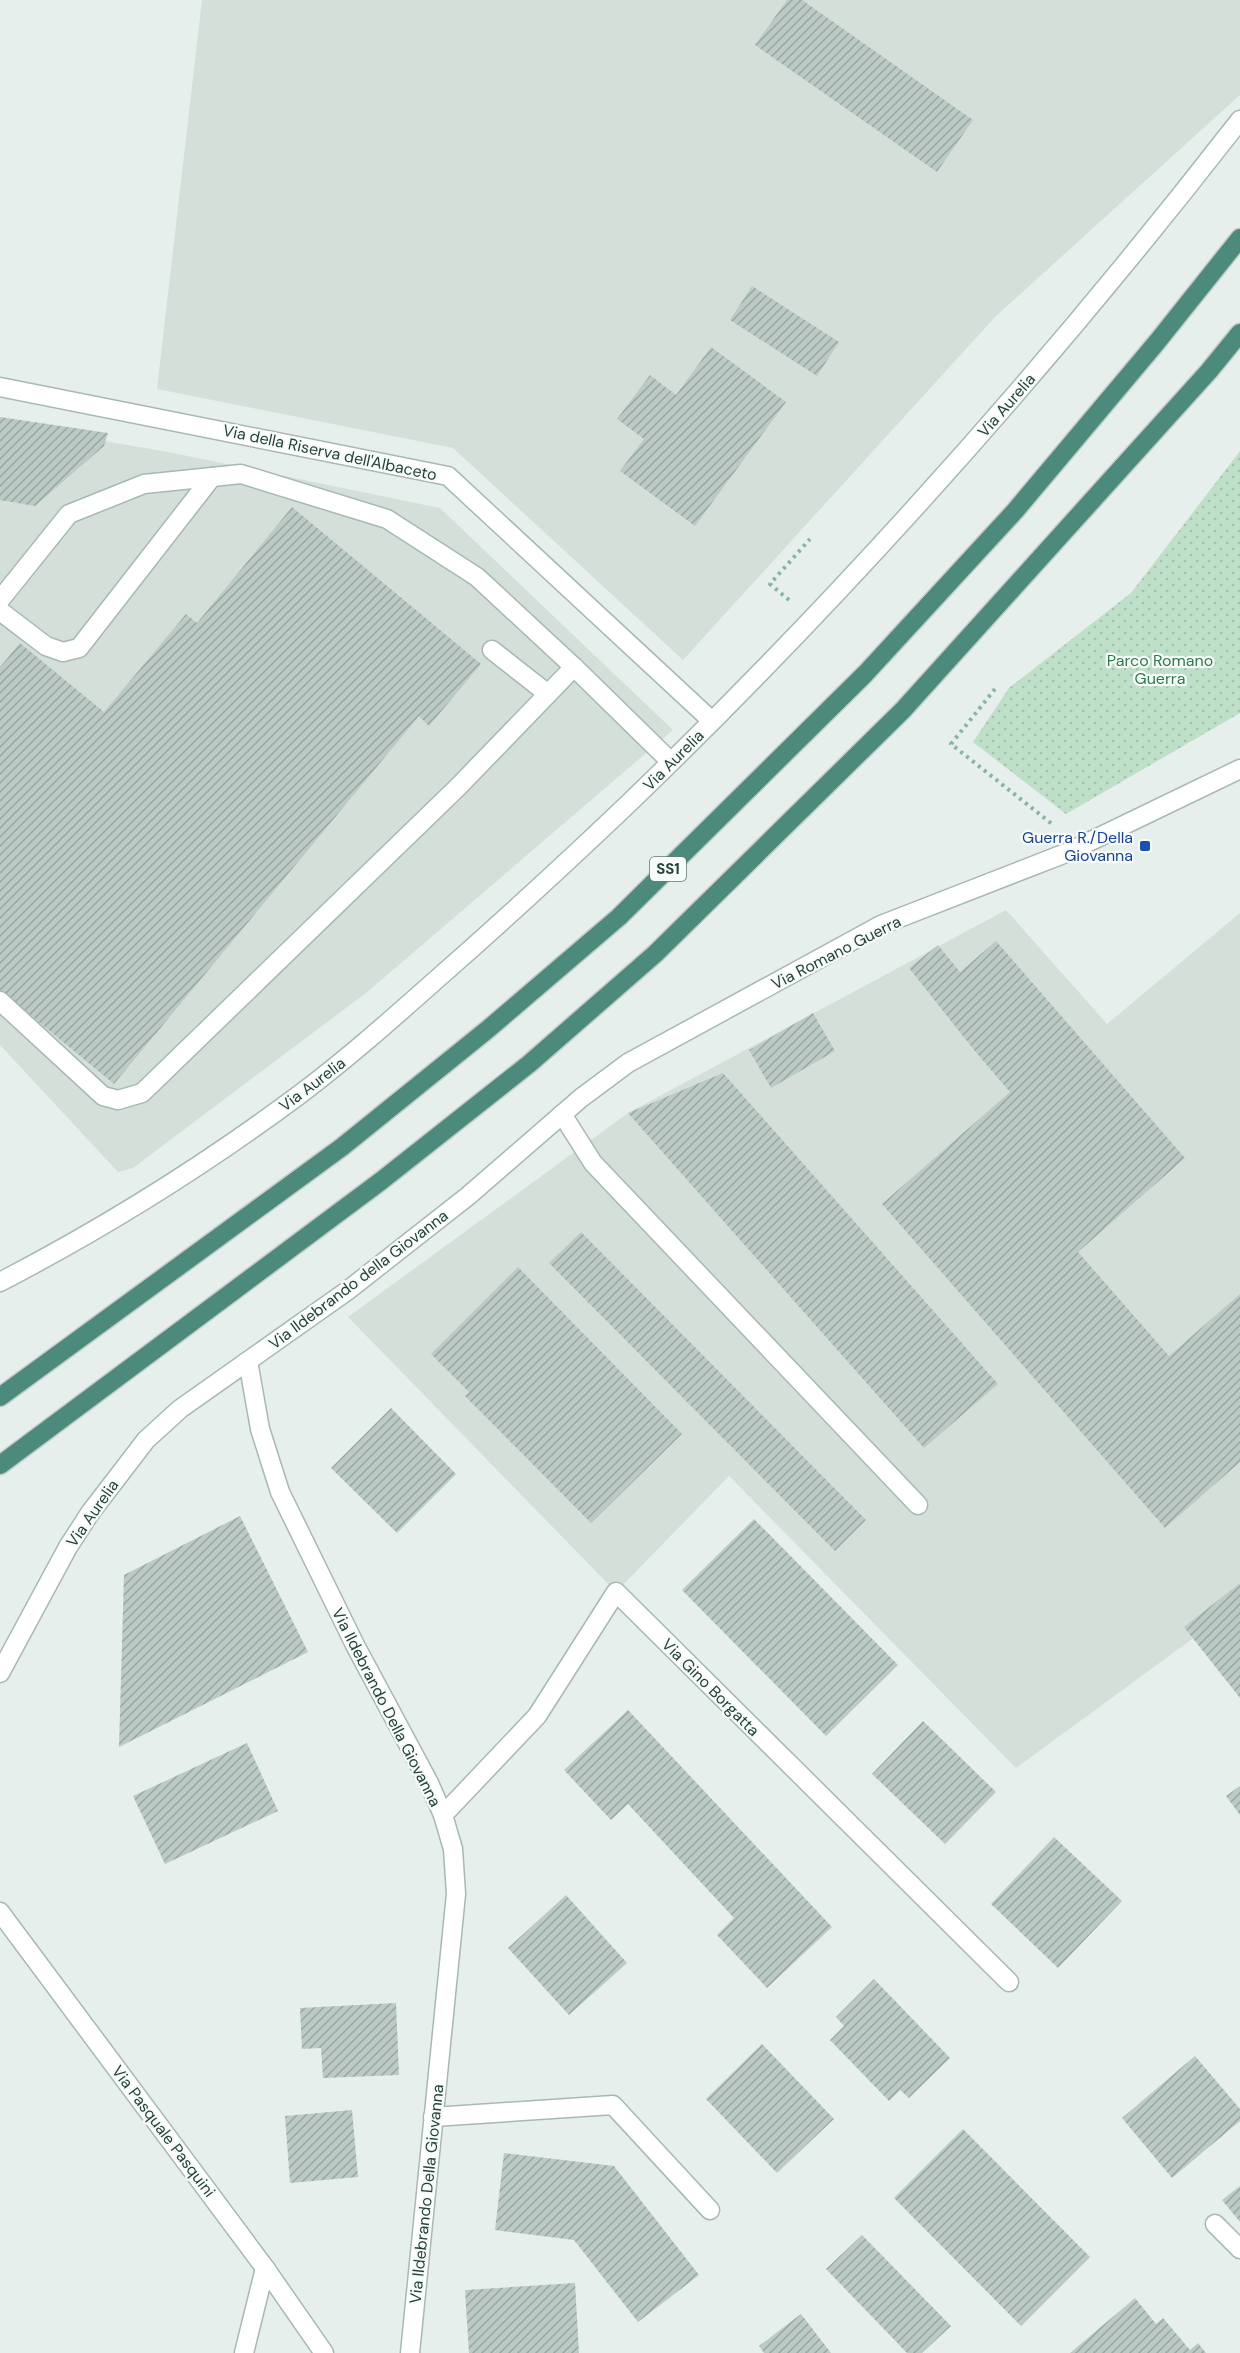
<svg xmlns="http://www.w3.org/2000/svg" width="1240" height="2353" viewBox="0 0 1240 2353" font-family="'DM Sans',sans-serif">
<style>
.built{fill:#d4dfda}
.park{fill:url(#park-dots)}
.building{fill:url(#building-hatch)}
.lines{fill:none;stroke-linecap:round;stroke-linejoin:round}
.service-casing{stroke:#a8b8b2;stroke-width:21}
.minor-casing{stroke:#a8b8b2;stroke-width:21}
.tertiary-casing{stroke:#a8b8b2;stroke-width:21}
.trunk-casing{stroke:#c2cac8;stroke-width:21}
.path{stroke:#86b3a5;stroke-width:4;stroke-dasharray:3 4.5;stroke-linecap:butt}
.service{stroke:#fff;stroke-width:18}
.minor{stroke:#fff;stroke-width:18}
.tertiary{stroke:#fff;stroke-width:18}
.trunk{stroke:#4c8a7c;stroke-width:18}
.transit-dot{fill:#1a4fb4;stroke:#f7fbf9;stroke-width:2}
.labels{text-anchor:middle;stroke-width:4.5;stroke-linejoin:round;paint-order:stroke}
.shield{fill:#f7fbf9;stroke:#637a73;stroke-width:1.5}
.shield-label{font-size:15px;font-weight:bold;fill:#24423a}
.street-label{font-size:16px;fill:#24423a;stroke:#f7fbf9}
.park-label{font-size:16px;fill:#2d7a4b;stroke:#f7fbf9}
.transit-label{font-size:16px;fill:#164399;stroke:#f7fbf9;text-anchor:end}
</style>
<defs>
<pattern id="park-dots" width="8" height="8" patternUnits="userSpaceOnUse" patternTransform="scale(1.5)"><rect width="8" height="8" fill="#bfe0c8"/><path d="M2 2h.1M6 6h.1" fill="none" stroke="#a4c1ad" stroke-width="1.8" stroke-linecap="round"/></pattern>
<pattern id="building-hatch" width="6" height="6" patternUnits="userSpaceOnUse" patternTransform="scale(1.5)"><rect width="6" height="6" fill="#bbcac4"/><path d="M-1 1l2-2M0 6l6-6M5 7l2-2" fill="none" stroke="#98a6a0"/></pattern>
</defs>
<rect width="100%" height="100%" fill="#e6efeb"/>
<g class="built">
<path d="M202 0H1240V95L996 316 683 660 453 448 157 389Z"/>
<path d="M0 423 168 452 440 508 673 730 366 993 133 1168 118 1172 0 1045Z"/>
<path d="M1006 910 1107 1024 1240 913V1604L1016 1768 729 1476 616 1592 348 1317 628 1113Z"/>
</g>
<path class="park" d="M1240 451V713L1066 814 973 742 1009 688 1131 593Z"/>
<g class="building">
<path d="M787 0H802L973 120 937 172 755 45Z"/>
<path d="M752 286 839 342 817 376 730 320Z"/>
<path d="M711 347 786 402 695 526 620 471 644 439 617 419 650 375 676 395Z"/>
<path d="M0 417 108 433 104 446 35 506 0 500Z"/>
<path d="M292 507 481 664 429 726 419 716 114 1084 0 990V667L20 643 104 712 186 614 197 623Z"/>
<path d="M996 941 1185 1158 1078 1252 1169 1356 1240 1294V1462L1165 1528 882 1204 1010 1092 974 1050 909 968 938 945 960 972Z"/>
<path d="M813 1013 835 1051 771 1088 749 1050Z"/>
<path d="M723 1073 998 1384 924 1448 628 1113Z"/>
<path d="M581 1232 866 1520 835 1551 549 1263Z"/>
<path d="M518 1267 682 1434 591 1523 465 1396 469 1392 431 1354Z"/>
<path d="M391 1408 456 1474 397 1533 331 1468Z"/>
<path d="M240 1516 308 1652 119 1747 124 1575Z"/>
<path d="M754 1519 898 1665 826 1736 682 1590Z"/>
<path d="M1240 1583V1698L1184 1627Z"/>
<path d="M628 1710 832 1927 767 1988 717 1935 734 1918 628 1804 611 1820 564 1770Z"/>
<path d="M923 1721 996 1792 945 1844 872 1774Z"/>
<path d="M247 1743 278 1811 165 1864 133 1796Z"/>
<path d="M1240 1786V1815L1226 1796Z"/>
<path d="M1054 1837 1122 1901 1058 1968 991 1904Z"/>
<path d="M566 1895 627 1963 569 2015 508 1948Z"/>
<path d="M874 1979 950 2058 909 2098 900 2090 889 2101 830 2040 844 2026 836 2017Z"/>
<path d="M396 2003 399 2075 323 2078 321 2048 302 2049 300 2008Z"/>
<path d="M762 2044 834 2119 777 2173 706 2099Z"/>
<path d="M1195 2056 1240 2109V2121L1172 2178 1122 2118Z"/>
<path d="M352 2110 358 2177 290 2183 285 2116Z"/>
<path d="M963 2129 1090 2257 1021 2326 894 2198Z"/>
<path d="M504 2153 614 2166 699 2275 638 2322 574 2240 495 2230Z"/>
<path d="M1240 2186V2222L1222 2200Z"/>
<path d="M862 2235 951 2326 922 2353H907L826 2269Z"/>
<path d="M575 2283 579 2353H469L465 2290Z"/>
<path d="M1135 2298 1156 2324 1163 2318 1190 2350 1198 2343 1206 2353H1070Z"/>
<path d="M801 2314 831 2353H764L759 2346Z"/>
</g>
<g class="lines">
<g class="service-casing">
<g id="service">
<path d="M0 600 69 514 144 484 241 474 387 519 477 577 574 667 671 762"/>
<path d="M0 611 46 646 63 652 79 648 212 477"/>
<path d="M492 650 548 694"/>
<path d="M0 1001 103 1096 118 1100 142 1093 458 787 574 667"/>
<path d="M562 1114 593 1163 918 1505"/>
<path d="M244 2353 265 2268"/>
</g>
</g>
<g class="minor-casing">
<g id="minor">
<path d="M0 387 448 476 712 721"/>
<path d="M248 1361 260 1429 280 1492 355 1645 429 1783 443 1815 453 1849 456 1894 410 2353"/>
<path d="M443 1815 537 1716 616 1592 1009 1982"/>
<path d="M433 2117 613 2105 710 2210"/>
<path d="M1215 2224 1240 2249"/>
</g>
</g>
<g class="tertiary-casing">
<g id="tertiary">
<path d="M0 1282C104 1228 205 1165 299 1095 347 1059 392 1019 437 979 502 922 565 864 627 805 848 592 1052 362 1240 120"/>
<path d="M0 1673 68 1547 90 1513 146 1440 180 1409 347 1291 468 1196 581 1098 628 1063 881 925 1066 853 1240 769"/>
<path d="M0 1912 265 2268 324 2353"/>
</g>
</g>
<g class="trunk-casing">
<g id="trunk">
<path d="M0 1397 342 1147 487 1030 619 917 865 674 1015 511 1157 342 1240 238"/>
<path d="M0 1465 381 1181 529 1064 655 954 903 710 1209 371 1240 333"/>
</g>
</g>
<g class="path">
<path d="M789 600 770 584 810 539"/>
<path d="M995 689 951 744 1052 824"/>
</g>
<use href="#service" class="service"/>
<use href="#minor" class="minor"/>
<use href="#tertiary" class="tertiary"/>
<use href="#trunk" class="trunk"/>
</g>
<rect class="transit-dot" x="1139" y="840" width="12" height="12" rx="3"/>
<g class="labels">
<rect class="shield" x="650" y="857" width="36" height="24" rx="4.5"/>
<g class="shield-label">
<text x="668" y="874">SS1</text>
</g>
<g class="street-label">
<text transform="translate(1006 405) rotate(-49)" y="6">Via Aurelia</text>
<text transform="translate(330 452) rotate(12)" y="6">Via della Riserva dell'Albaceto</text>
<text transform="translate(673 760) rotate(-45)" y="6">Via Aurelia</text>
<text transform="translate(836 952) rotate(-27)" y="6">Via Romano Guerra</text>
<text transform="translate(312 1084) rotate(-37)" y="6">Via Aurelia</text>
<text transform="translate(358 1279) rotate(-37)" y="6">Via Ildebrando della Giovanna</text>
<text transform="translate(92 1513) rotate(-55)" y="6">Via Aurelia</text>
<text transform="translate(711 1687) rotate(45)" y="6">Via Gino Borgatta</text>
<text transform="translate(387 1707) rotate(63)" y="6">Via Ildebrando Della Giovanna</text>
<text transform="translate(164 2131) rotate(53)" y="6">Via Pasquale Pasquini</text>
<text transform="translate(426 2194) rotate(-84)" y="6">Via Ildebrando Della Giovanna</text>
</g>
<g class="park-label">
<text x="1160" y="666">Parco Romano<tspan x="1160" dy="18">Guerra</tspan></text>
</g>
<g class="transit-label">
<text x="1133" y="843">Guerra R./Della<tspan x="1133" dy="18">Giovanna</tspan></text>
</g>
</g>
</svg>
